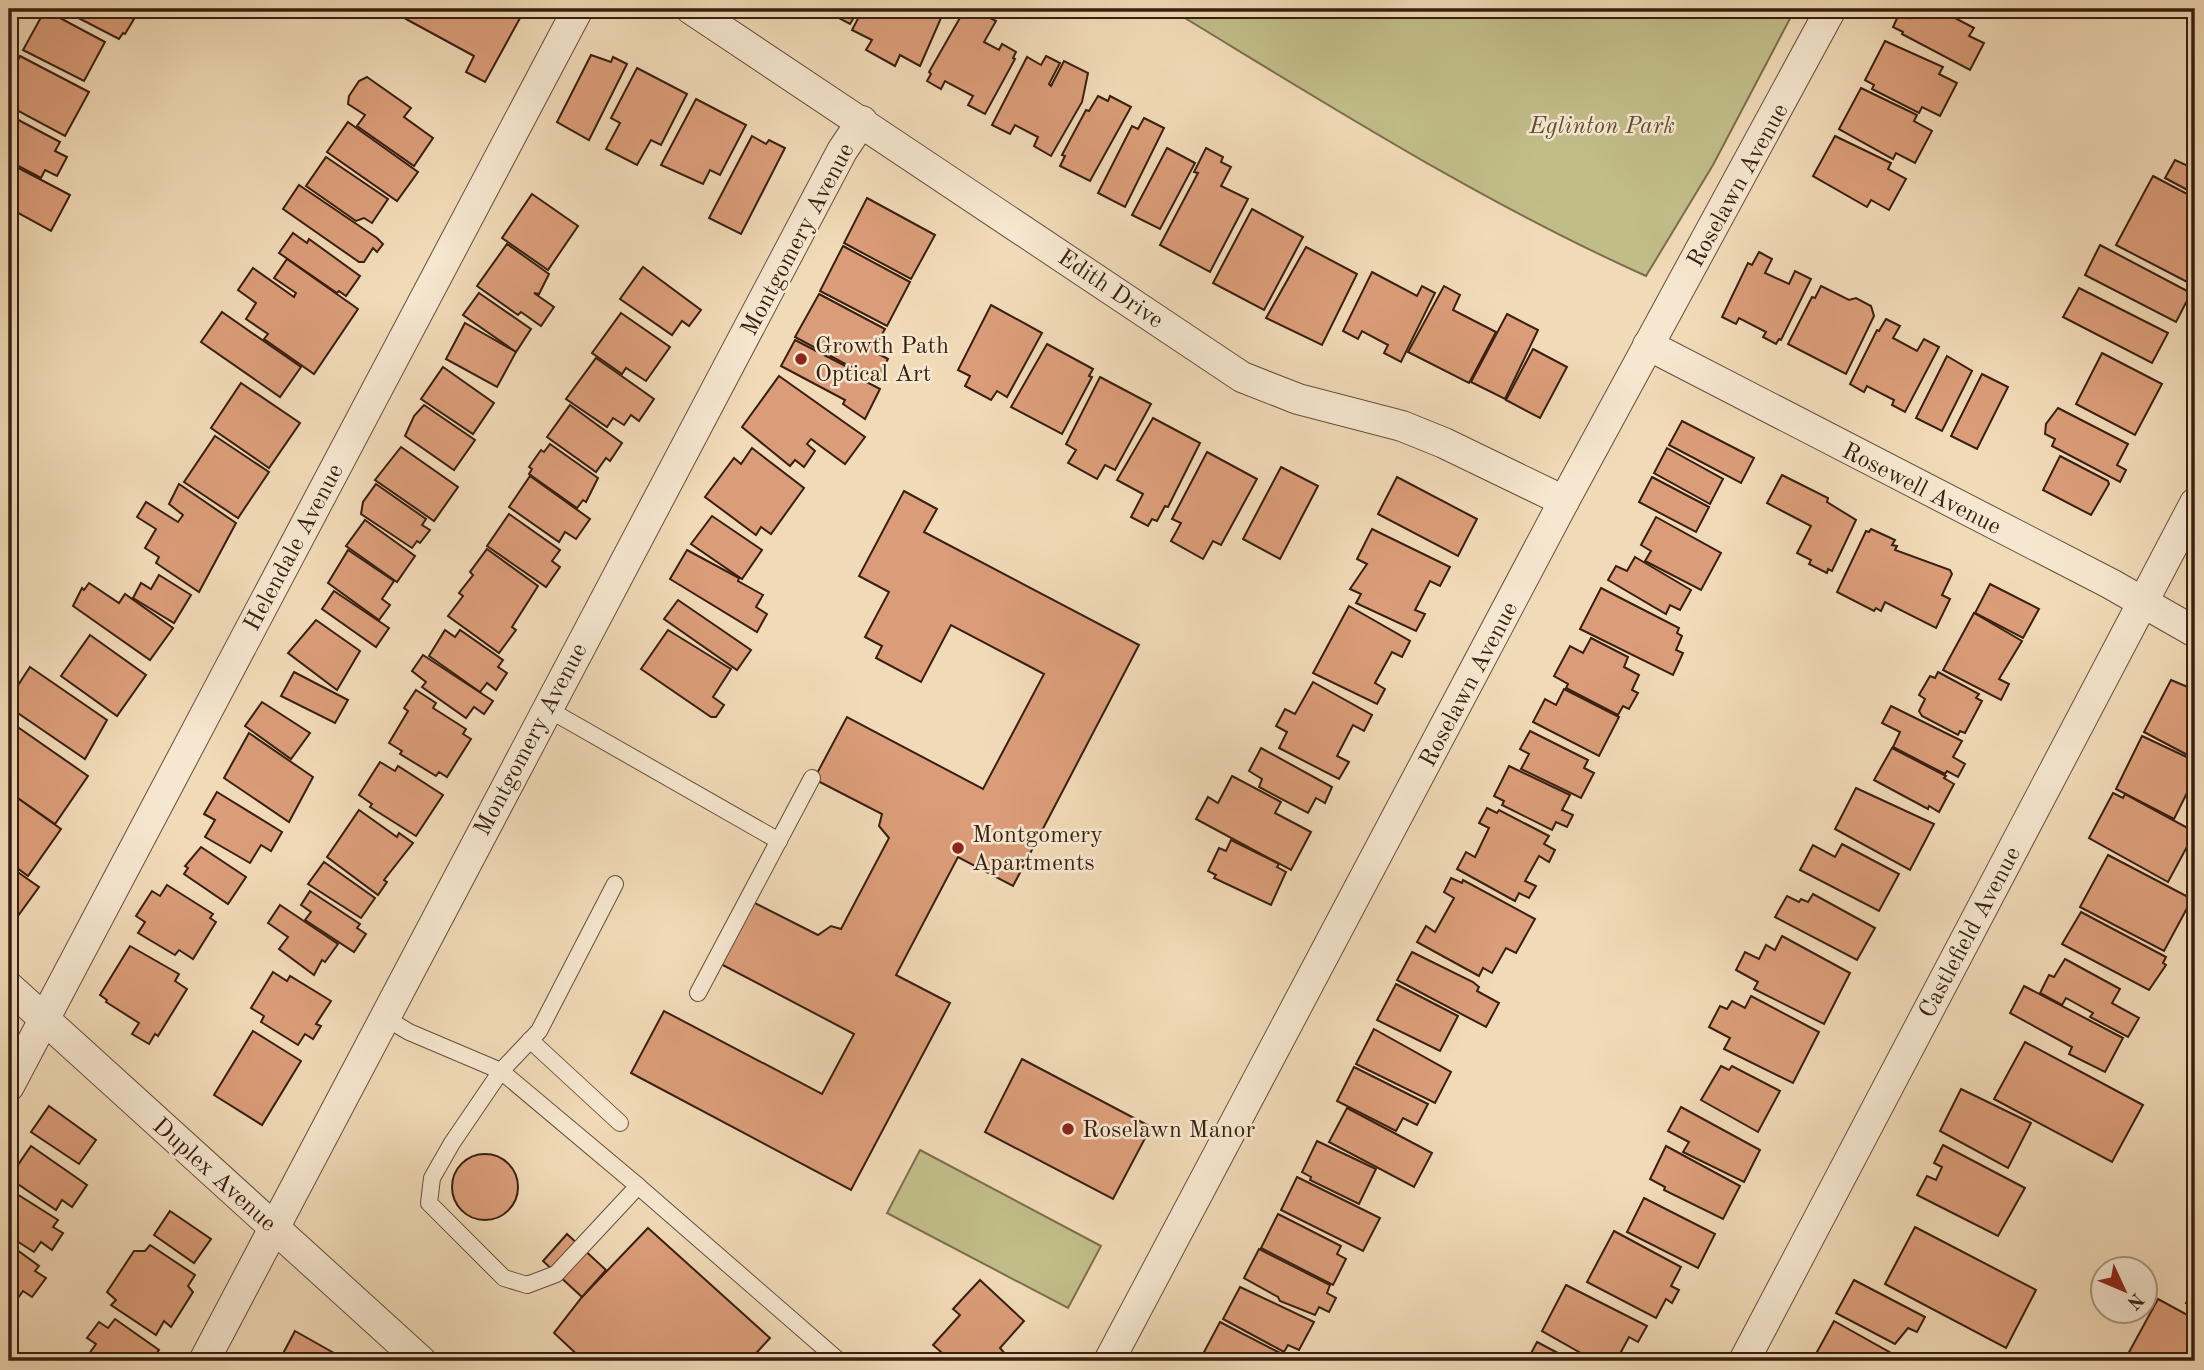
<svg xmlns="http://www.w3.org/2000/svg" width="2204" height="1370" viewBox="0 0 2204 1370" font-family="'Old Standard TT',serif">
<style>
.green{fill:#c1bd89;stroke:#7c6e4c;stroke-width:2}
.building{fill:#db9d79;stroke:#381f0f;stroke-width:2}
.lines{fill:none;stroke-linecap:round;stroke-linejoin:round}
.service-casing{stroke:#664e39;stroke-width:18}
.minor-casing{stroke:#664e39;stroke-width:32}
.service{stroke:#f6e7d0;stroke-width:16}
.minor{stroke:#f6e7d0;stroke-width:30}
.poi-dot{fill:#8f2418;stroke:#f6e7d0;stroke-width:2.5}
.labels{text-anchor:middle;stroke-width:5;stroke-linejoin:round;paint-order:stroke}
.park-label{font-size:24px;font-style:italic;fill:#614e34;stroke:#f6e7d0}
.street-label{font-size:24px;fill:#381f0f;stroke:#f6e7d0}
.poi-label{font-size:24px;fill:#381f0f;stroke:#f6e7d0;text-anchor:start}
</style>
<rect width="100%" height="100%" fill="#f1dab7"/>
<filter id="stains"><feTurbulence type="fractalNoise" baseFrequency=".00286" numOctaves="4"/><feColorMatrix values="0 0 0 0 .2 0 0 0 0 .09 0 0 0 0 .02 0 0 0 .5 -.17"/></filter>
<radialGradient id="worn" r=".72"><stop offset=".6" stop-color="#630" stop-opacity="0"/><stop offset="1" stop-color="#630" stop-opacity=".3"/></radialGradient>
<g class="green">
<path d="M1170 9H1795L1713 165 1646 276C1479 201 1327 104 1170 9Z"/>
<path d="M920 1150 1101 1246 1068 1308 887 1213Z"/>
</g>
<g class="building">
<path d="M61 9H139L131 18 134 19 125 34 123 33 119 39Z"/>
<path d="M392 9H410L406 16Z"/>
<path d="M412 9H525L485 82 466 72 474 56 406 19Z"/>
<path d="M822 9H859L850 24Z"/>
<path d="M863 9H945L920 66 900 55 895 66 866 50 872 40 852 30Z"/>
<path d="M965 9H973L996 21 984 42 999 50 1002 44 1016 52 1013 58 1015 59 985 114 968 105 973 96 945 81 941 89 927 81 931 74 929 72Z"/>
<path d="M1915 9H1938L1974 28 1969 36 1984 43 1970 70 1902 34 1903 32 1893 27 1900 12 1910 18Z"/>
<path d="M1962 9H1984L1980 18Z"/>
<path d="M45 10 105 42 84 81 23 50Z"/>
<path d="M1885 41 1943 67 1939 74 1957 83 1940 116 1922 107 1919 113 1872 89 1874 85 1865 80Z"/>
<path d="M591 55 611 62 613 57 627 64 589 140 557 122Z"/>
<path d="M20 56 89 92 65 136 9 106V78Z"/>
<path d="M1046 56 1060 63 1049 84 1051 86 1064 61 1088 73 1082 102 1051 156 1034 146 1038 137 1015 125 1010 134 992 125 1027 57 1041 65Z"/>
<path d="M637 68 687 94 661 145 651 140 637 165 606 149 620 123 611 118Z"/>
<path d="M367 77 411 108 404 117 433 138 414 166 357 126 365 115 348 104 349 96 359 81Z"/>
<path d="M1861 88 1917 115 1914 121 1932 131 1915 163 1896 153 1893 159 1839 129Z"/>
<path d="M1098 96 1108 101 1110 96 1131 107 1090 181 1060 166 1065 156 1062 155 1086 110 1089 111Z"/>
<path d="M696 99 746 125 720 175 710 170 703 184 661 165Z"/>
<path d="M9 115 60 142 55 151 67 157 57 176 45 170 41 178 9 161Z"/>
<path d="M1144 118 1164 128 1125 207 1098 193 1132 126 1138 129Z"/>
<path d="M348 122 418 172 397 201 327 152Z"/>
<path d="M752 136 766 144 769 140 785 148 741 234 709 218Z"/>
<path d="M1835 136 1891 163 1888 169 1906 179 1889 210 1871 200 1867 207 1813 176Z"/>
<path d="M1167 148 1195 163 1160 229 1132 215Z"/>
<path d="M1206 148 1223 157 1221 162 1231 167 1221 186 1248 199 1210 272 1160 245 1198 173 1194 172Z"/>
<path d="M326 157 388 199 372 223 364 218 356 221 306 186Z"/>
<path d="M2192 158 2195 160V194L2165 178 2175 160 2188 166Z"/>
<path d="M9 163 70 195 51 231 9 208Z"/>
<path d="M2153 176 2195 198V286L2116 245Z"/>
<path d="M299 185 377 238 383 244 377 252 373 248 364 262H359L283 209Z"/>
<path d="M532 194 578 226 548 270 502 238Z"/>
<path d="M867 198 935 235 911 279 844 243Z"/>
<path d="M1252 209 1303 237 1264 310 1213 283Z"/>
<path d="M293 233 307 243 309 239 360 276 346 296 339 291 337 293 279 253Z"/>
<path d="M507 244 549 274 539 294 534 293 554 307 541 326 521 312 518 315 477 286Z"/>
<path d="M2100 245 2191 293 2176 322 2085 275Z"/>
<path d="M843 246 910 282 887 326 820 291Z"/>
<path d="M1306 247 1357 274 1322 345 1266 318Z"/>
<path d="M1759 252 1772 259 1765 273 1789 284 1795 271 1811 279 1781 340 1779 339 1776 344 1763 337 1766 332 1739 318 1736 324 1722 317 1748 263 1752 265Z"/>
<path d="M287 259 358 309 314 374 264 339 268 334 246 319 256 303 238 290 253 268 294 297 296 293 274 278Z"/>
<path d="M643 267 701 310 689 326 682 321 672 335 620 299Z"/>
<path d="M1372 272 1417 296 1422 286 1435 293 1401 362 1384 353 1388 345 1362 331 1358 339 1343 331Z"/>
<path d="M1444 286 1460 295 1453 310 1496 332 1469 383 1408 352Z"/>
<path d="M1821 286 1849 300 1856 298 1871 306 1874 316 1846 374 1788 344 1812 297 1815 298Z"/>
<path d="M2079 288 2168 333 2152 363 2063 317Z"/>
<path d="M479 293 531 329 516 352 463 315Z"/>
<path d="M819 294 885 329 873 351 888 359 878 377 864 369 862 373 795 337Z"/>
<path d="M991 305 1042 333 1007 397 997 391 991 400 965 386 970 376 958 370Z"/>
<path d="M222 312 301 367 280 397 201 342Z"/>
<path d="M621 313 670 347 646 381 626 368 622 374 592 353Z"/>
<path d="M1507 314 1538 330 1505 399 1471 382Z"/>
<path d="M1886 319 1900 326 1893 338 1917 351 1924 339 1939 347 1905 412 1892 405 1894 400 1867 386 1864 392 1850 384 1877 330 1879 331Z"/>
<path d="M465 323 516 352 497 387 446 359Z"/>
<path d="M795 340 861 374 859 378 880 389 865 419 843 404 845 400 781 366Z"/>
<path d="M1047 344 1093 369 1089 376 1092 377 1062 434 1011 407Z"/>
<path d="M1533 349 1567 367 1540 418 1506 400Z"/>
<path d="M2102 353 2162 384 2135 435 2076 404Z"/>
<path d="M1947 356 1972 371 1942 431 1916 418Z"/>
<path d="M596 358 654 399 639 421 631 415 624 425 613 418 607 427 566 399Z"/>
<path d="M443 367 494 403 473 434 421 399Z"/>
<path d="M1982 374 2008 387 1977 449 1951 436Z"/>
<path d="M779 376 865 437 845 464 811 439 807 444 815 451 804 467 795 460 790 466 742 427Z"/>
<path d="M1100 377 1151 404 1115 470 1105 465 1097 479 1068 463 1076 450 1066 444Z"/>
<path d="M241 383 300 423 269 468 211 428Z"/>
<path d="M424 405 475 440 454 470 405 436 414 416Z"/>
<path d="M570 405 622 443 610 461 606 458 596 472 547 437Z"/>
<path d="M2058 408 2128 444 2117 465 2126 470 2120 482 2052 446 2055 439 2045 434 2046 424Z"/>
<path d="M1153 418 1200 443 1168 507 1165 506 1157 521 1152 519 1148 526 1131 517 1143 494 1117 480Z"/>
<path d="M1682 421 1754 458 1741 483 1669 445Z"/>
<path d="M215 436 269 472 238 518 184 482Z"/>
<path d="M550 444 598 478 586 502 583 500 577 508 529 474 532 469 529 467 541 450 544 452Z"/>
<path d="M401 447 458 487 434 521 375 480Z"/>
<path d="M752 448 804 488 771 534 761 527 756 535 705 497 734 458 741 464Z"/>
<path d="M1667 448 1723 479 1710 504 1654 473Z"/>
<path d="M1207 452 1257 479 1221 545 1213 541 1203 559 1171 541 1181 523 1172 519Z"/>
<path d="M2060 456 2108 481 2109 484 2091 515 2043 490Z"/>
<path d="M1281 467 1318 486 1280 559 1243 539Z"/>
<path d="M1782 475 1828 498 1827 502 1856 520 1832 571 1828 569 1827 573 1809 564 1811 560 1797 553 1811 526 1767 503Z"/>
<path d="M530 476 590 519 576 539 565 532 559 542 509 507Z"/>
<path d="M1397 477 1477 519 1458 556 1378 514Z"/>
<path d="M1652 477 1709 507 1696 532 1639 502Z"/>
<path d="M179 484 236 523 199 592 156 563 159 557 145 548 156 529 137 517 146 502 178 522 183 515 169 504Z"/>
<path d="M376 484 426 519 422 525 430 530 420 543 417 541 412 548 361 514 363 502Z"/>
<path d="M904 491 937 509 924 532 1139 645 1013 886 958 857 896 975 950 1003 851 1190 631 1073 664 1011 822 1094 854 1034 717 962 749 900 818 935 831 926 841 929 889 838 879 826 882 814 814 779 847 717 983 789 1044 674 951 625 921 682 876 658 882 646 865 637 889 592 859 576Z"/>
<path d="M509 514 560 550 552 561 560 567 546 587 487 546Z"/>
<path d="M712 516 762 550 742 579 691 544Z"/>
<path d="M1656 517 1721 553 1701 590 1645 561 1651 551 1641 545Z"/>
<path d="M365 520 415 556 397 582 346 546Z"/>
<path d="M1372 529 1450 567 1440 586 1430 581 1415 610 1425 614 1416 631 1356 603 1361 594 1350 589 1367 564 1357 559Z"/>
<path d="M1871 529 1895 540 1892 545 1897 546 1895 550 1950 570 1952 574 1942 595 1950 599 1936 628 1885 602 1881 611 1876 608 1874 611 1837 592 1866 531 1869 532Z"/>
<path d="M487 549 538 586 512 627 516 630 499 653 448 616 463 596 459 593 473 575 470 572Z"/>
<path d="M348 550 394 581 382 599 390 605 379 620 328 583Z"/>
<path d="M687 550 739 578 738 581 763 595 756 607 767 614 757 632 670 579Z"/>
<path d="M1635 557 1691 590 1680 610 1670 605 1666 614 1608 580 1616 566 1627 571Z"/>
<path d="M159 575 191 595 174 623 133 598 141 583 151 589Z"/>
<path d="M89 583 119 603 125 594 173 628 150 660 73 606 82 588 84 590Z"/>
<path d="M1990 584 2039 609 2023 638 1975 613Z"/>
<path d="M1601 588 1679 628 1677 633 1682 636 1676 650 1683 653 1673 675 1580 629Z"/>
<path d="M334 591 389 628 376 647 322 609Z"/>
<path d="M678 600 751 650 737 670 664 619Z"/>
<path d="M1349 606 1410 641 1402 657 1392 652 1375 683 1385 689 1377 704 1313 673Z"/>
<path d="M1974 613 2022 641 1999 679 2009 684 2001 700 1943 670Z"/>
<path d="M316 620 360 651 337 690 288 653Z"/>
<path d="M445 630 455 637 460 630 503 660 498 667 507 673 496 690 487 683 480 692 429 656Z"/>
<path d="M668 630 731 669 713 697 724 705 716 717H711L641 669Z"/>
<path d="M90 635 146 675 117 716 61 676Z"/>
<path d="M1591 638 1628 657 1624 667 1639 675 1632 690 1638 693 1629 709 1623 706 1618 715 1566 688 1568 684 1554 676 1570 646 1583 653Z"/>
<path d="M423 655 493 701 484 714 474 707 466 718 422 687 426 682 412 671Z"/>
<path d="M30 667 107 720 85 759 9 707V699Z"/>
<path d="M294 672 348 700 335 723 281 696Z"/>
<path d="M1938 672 1979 694 1976 698 1982 701 1965 733 1960 731 1958 735 1922 716 1919 711 1925 699 1919 695 1930 676 1935 678Z"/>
<path d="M2171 680 2195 690V759L2144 732Z"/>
<path d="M1313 682 1372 715 1364 731 1353 725 1337 756 1349 762 1339 779 1279 748 1287 732 1276 726 1285 709 1295 714Z"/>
<path d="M1564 689 1619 717 1599 756 1533 722 1545 699 1556 705Z"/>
<path d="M416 690 436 703 433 708 466 729 463 734 471 739 447 777 439 772 436 776 400 754 402 751 389 743 408 711 404 708Z"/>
<path d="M262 702 310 733 291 759 245 726Z"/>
<path d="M1891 706 1962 741 1953 757 1965 764 1958 777 1947 771 1945 774 1893 747 1900 732 1882 723Z"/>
<path d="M9 721 88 776 55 824 9 792Z"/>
<path d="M1530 731 1588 760 1584 768 1594 773 1581 798 1521 769 1529 754 1520 749Z"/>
<path d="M249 733 313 777 289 822 224 778Z"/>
<path d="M2142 736 2195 761V777L2174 819 2116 789Z"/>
<path d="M1261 748 1332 787 1325 803 1316 798 1308 813 1259 787 1262 779 1249 771Z"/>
<path d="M1892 748 1946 776 1944 778 1954 784 1939 812 1929 806 1928 809 1874 780Z"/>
<path d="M380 762 395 771 398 766 443 795 416 836 370 807 372 804 359 795Z"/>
<path d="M1509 766 1570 795 1562 810 1573 815 1567 827 1556 822 1552 830 1502 805 1504 801 1494 796Z"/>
<path d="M1232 776 1281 802 1275 813 1311 832 1291 870 1196 819 1208 797 1218 803Z"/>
<path d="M1856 788 1934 824 1910 870 1835 829Z"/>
<path d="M9 792 61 829 28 876 9 862Z"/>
<path d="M217 792 282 832 271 851 261 845 250 863 205 837 215 820 204 814Z"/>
<path d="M2113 793 2123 798 2125 794 2195 832 2168 882 2089 838Z"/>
<path d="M1487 808 1497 813 1499 810 1549 836 1544 844 1555 850 1549 862 1539 856 1525 881 1536 886 1529 898 1519 893 1515 901 1457 869 1466 852 1475 857 1489 828 1479 823Z"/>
<path d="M359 810 397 837 399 833 413 843 384 880 387 882 378 895 327 857Z"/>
<path d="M1231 840 1279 864 1277 867 1286 872 1271 905 1214 878 1216 875 1208 871 1219 848 1226 851Z"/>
<path d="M1842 844 1899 874 1879 911 1800 870 1813 845 1835 857Z"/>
<path d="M201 847 246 877 228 904 184 874 188 868 185 866Z"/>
<path d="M2108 855 2192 899 2164 951 2080 907Z"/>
<path d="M324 862 375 898 361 918 308 884Z"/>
<path d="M9 866 39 887 15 920 9 915Z"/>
<path d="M1451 878 1462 883 1463 880 1535 919 1516 953 1506 948 1492 973 1483 968 1479 976 1417 942 1426 926 1435 932 1454 898 1444 892Z"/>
<path d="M167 885 213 914 210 918 216 922 193 959 179 950 175 955 138 933 145 922 136 916 152 891 160 896Z"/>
<path d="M310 891 360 924 357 928 366 934 354 952 305 920 311 912 301 905Z"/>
<path d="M1813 894 1875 928 1857 960 1775 917 1787 896 1799 902 1801 899 1808 902Z"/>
<path d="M280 905 338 944 325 962 322 960 314 975 279 949 288 937 268 923Z"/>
<path d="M2081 912 2166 957 2163 963 2166 965 2149 990 2062 944Z"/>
<path d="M1782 936 1850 973 1824 1024 1754 989 1758 982 1736 970 1745 952 1759 959 1766 945 1775 950Z"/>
<path d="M130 946 179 974 175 981 187 989 158 1036 155 1034 149 1044 132 1034 139 1023 106 1002 107 1000 100 995Z"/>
<path d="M1412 952 1473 982 1479 987 1477 991 1499 1003 1486 1027 1397 980Z"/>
<path d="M2065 959 2120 989 2112 1003 2139 1018 2128 1037 2090 1017 2093 1013 2066 998 2062 1005 2040 993 2049 975 2054 977Z"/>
<path d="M273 972 287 981 290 976 331 1001 316 1024 321 1026 313 1039 305 1034 298 1045 261 1022 264 1016 251 1008Z"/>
<path d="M1396 984 1458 1016 1440 1051 1377 1020Z"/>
<path d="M2024 986 2123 1038 2105 1072 2069 1054 2072 1047 2010 1013Z"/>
<path d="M1751 996 1819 1032 1793 1083 1724 1049 1730 1038 1709 1027 1720 1006 1727 1009 1732 1001 1745 1008Z"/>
<path d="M1374 1029 1451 1072 1435 1103 1356 1064Z"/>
<path d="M253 1031 301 1061 262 1125 214 1095Z"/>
<path d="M2025 1042 2143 1105 2112 1162 1994 1099Z"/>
<path d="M1022 1059 1151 1127 1113 1199 985 1132Z"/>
<path d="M1721 1066 1729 1070 1732 1066 1780 1091 1758 1132 1701 1100Z"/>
<path d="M1354 1067 1428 1104 1417 1125 1403 1118 1396 1131 1337 1101Z"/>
<path d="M1961 1089 2031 1123 2008 1168 1940 1131Z"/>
<path d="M49 1106 96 1140 79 1164 31 1132Z"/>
<path d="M1681 1107 1760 1150 1744 1182 1683 1152 1689 1142 1668 1131Z"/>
<path d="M1347 1108 1432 1153 1414 1187 1329 1142Z"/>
<path d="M1317 1141 1376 1169 1359 1204 1310 1180 1311 1177 1302 1172Z"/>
<path d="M1943 1145 2025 1188 1998 1236 1917 1195 1927 1176 1936 1180 1942 1167 1934 1163Z"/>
<path d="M31 1146 87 1185 72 1207 62 1200 56 1210 9 1178Z"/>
<path d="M1666 1146 1740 1186 1723 1219 1664 1190 1665 1187 1650 1179Z"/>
<circle cx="485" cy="1187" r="33"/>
<path d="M1297 1177 1380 1218 1363 1251 1281 1210Z"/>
<path d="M9 1189 58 1220 53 1227 63 1233 52 1250 41 1242 34 1252 9 1236Z"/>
<path d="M1644 1198 1715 1234 1698 1268 1627 1232Z"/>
<path d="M170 1211 211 1239 194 1263 154 1235Z"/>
<path d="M1278 1214 1341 1246 1337 1254 1346 1259 1333 1285 1261 1248Z"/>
<path d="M1915 1227 2036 1290 2006 1348 1885 1284Z"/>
<path d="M648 1228 770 1338 749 1361H584L554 1333 582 1297Z"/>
<path d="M1614 1231 1681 1267 1671 1286 1679 1290 1672 1303 1666 1299 1656 1318 1587 1282Z"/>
<path d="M567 1234 606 1270 582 1297 543 1261Z"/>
<path d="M9 1244 39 1266 35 1271 46 1278 32 1297 23 1291 18 1298 9 1292Z"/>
<path d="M150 1245 195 1275 188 1286 193 1292 171 1327 164 1321 156 1335 111 1305 116 1300 107 1292 134 1251H145Z"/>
<path d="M1259 1249 1330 1285 1327 1293 1336 1298 1329 1312 1319 1307 1315 1315 1280 1301 1278 1297 1244 1278Z"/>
<path d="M980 1280 1024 1321 1000 1348 1007 1356 1002 1361H933L941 1352 933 1345 960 1315 953 1309Z"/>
<path d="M1854 1280 1925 1317 1917 1332 1908 1328 1895 1344 1836 1313Z"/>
<path d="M1566 1285 1647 1326 1638 1342 1629 1337 1621 1352 1631 1358 1629 1361H1595L1542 1331Z"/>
<path d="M2195 1286V1308L2186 1303Z"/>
<path d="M1240 1287 1314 1322 1299 1350 1288 1345 1284 1352 1223 1319Z"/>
<path d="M9 1292 18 1298 9 1311Z"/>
<path d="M2158 1299 2195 1319V1361H2142L2128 1354Z"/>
<path d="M115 1319 159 1350 151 1361H84L96 1344 87 1338 99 1322 108 1328Z"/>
<path d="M1834 1321 1891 1353 1887 1361H1812Z"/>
<path d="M1220 1322 1286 1356 1295 1361H1222L1204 1352Z"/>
<path d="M295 1331 348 1361H279Z"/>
<path d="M1537 1342 1573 1361H1517L1519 1357 1527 1361Z"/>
</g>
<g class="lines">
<g class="service-casing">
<g id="service">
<path d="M546 708 779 841"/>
<path d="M698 993 812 778"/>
<path d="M384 1017 409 1032 501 1071 638 1186 556 1274 527 1285 504 1278 429 1203 432 1178 452 1143 501 1071 539 1031 615 884"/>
<path d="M530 1040 620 1123"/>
<path d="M638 1186 838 1360"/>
</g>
</g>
<g class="minor-casing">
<g id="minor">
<path d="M691 9 1242 377 1298 399 1402 426 1444 443 1564 501"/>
<path d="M1648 345 2111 584 2195 632"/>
<path d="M9 987 421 1361"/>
<path d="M9 1086 578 9"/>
<path d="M204 1361 842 151 862 121"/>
<path d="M1109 1361 1564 501 1831 9"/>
<path d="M1744 1361 2195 503"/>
</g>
</g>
<use href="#service" class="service"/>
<use href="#minor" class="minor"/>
</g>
<g class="poi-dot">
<circle cx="801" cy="359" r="7"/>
<circle cx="958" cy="848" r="7"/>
<circle cx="1068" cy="1129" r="7"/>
</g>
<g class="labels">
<g class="park-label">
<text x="1602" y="133">Eglinton Park</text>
</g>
<g class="street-label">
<text transform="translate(1737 185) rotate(-61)" y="8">Roselawn Avenue</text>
<text transform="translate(797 239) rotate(-62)" y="8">Montgomery Avenue</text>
<text transform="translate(1111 288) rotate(34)" y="8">Edith Drive</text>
<text transform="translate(1922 488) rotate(27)" y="8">Rosewell Avenue</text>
<text transform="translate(293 547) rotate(-62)" y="8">Helendale Avenue</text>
<text transform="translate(1468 684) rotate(-62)" y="8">Roselawn Avenue</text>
<text transform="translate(530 739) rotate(-62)" y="8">Montgomery Avenue</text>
<text transform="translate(1969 932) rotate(-62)" y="8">Castlefield Avenue</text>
<text transform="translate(215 1174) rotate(42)" y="8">Duplex Avenue</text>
</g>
<g class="poi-label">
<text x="815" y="353">Growth Path<tspan x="815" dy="28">Optical Art</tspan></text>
<text x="972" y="842">Montgomery<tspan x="972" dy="28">Apartments</tspan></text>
<text x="1082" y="1137">Roselawn Manor</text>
</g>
</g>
<rect width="2204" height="1370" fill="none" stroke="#f1dab7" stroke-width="35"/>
<rect x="10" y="10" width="2183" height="1349" fill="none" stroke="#381f0f" stroke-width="3.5"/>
<rect x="18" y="18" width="2169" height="1335" fill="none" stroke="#381f0f" stroke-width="2"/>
<g transform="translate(2124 1290) rotate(134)"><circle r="33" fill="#f6e7d0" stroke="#aa9783" stroke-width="2"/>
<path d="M0-5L12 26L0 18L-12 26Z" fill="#8f2418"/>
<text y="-10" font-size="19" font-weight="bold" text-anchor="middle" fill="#381f0f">N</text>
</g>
<rect width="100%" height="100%" filter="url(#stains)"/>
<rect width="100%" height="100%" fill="url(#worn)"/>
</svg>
